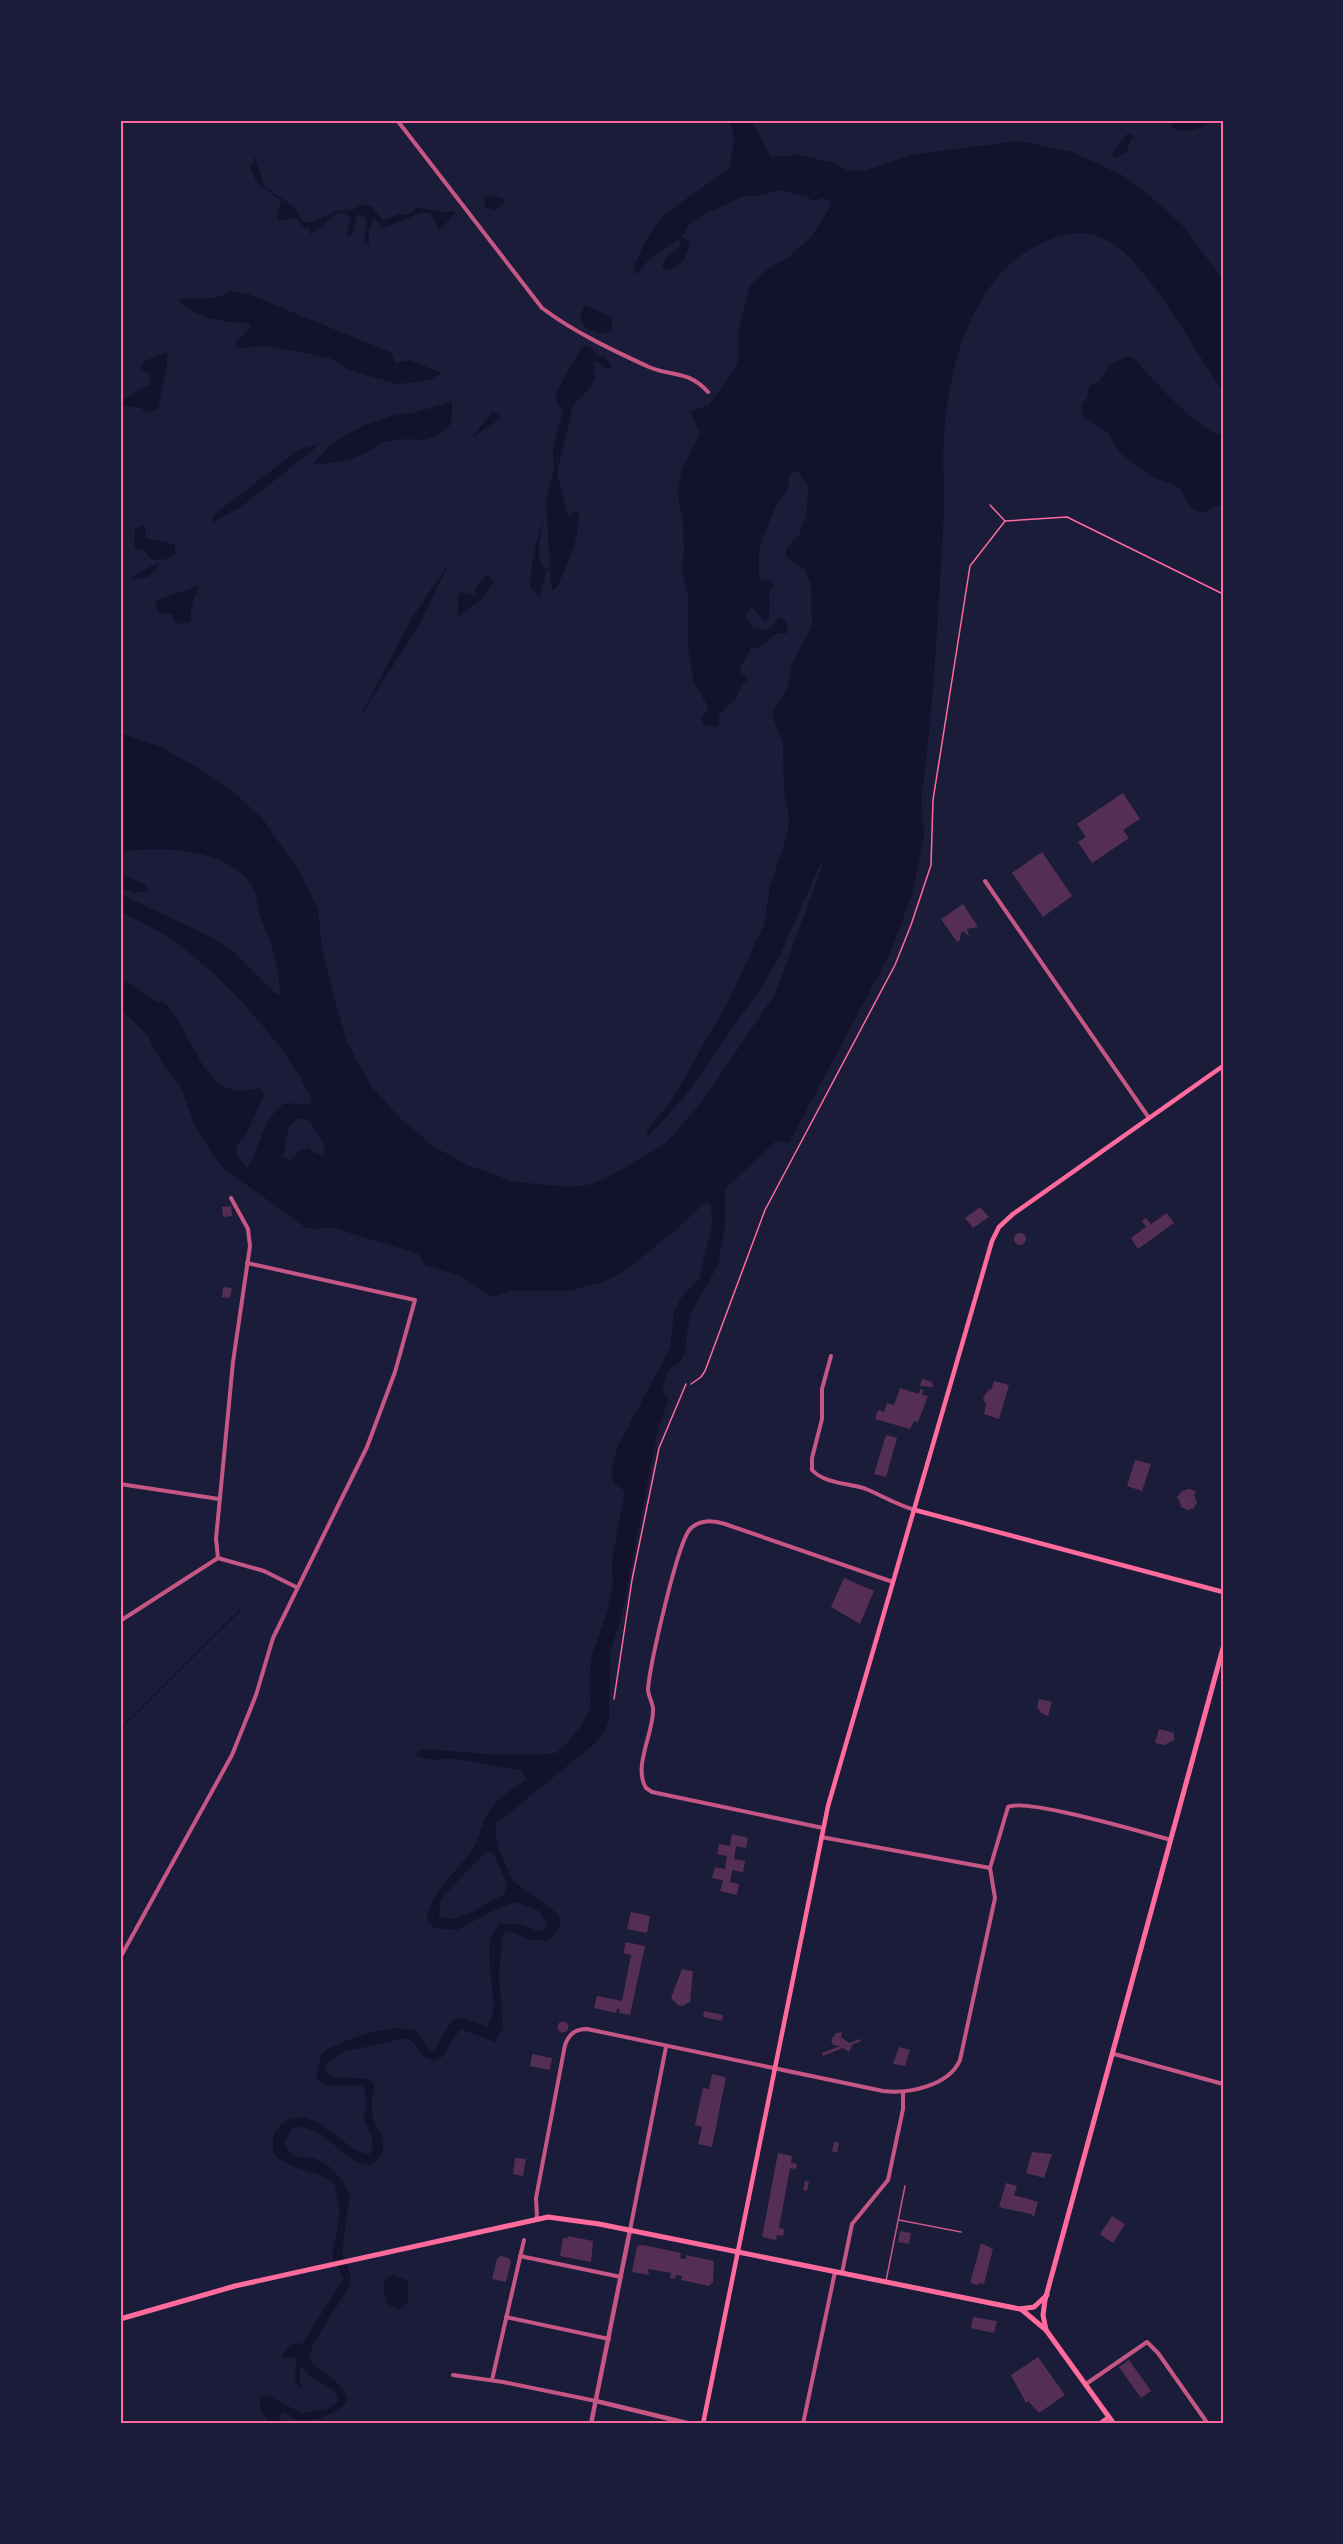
<svg xmlns="http://www.w3.org/2000/svg" width="1343" height="2544" viewBox="0 0 1343 2544" font-family="Manrope,sans-serif">
<style>
.water{fill:#12122b;fill-rule:evenodd}
.lines{fill:none;stroke-linecap:round;stroke-linejoin:round}
.stream{stroke:#12122b;stroke-width:1.5}
.building{fill:#542f53}
.path{stroke:#ff6b9d;stroke-width:1.5}
.service{stroke:#c65784;stroke-width:1.5}
.minor{stroke:#c65784;stroke-width:4}
.tertiary{stroke:#c65784;stroke-width:4.5}
.secondary{stroke:#ff6b9d;stroke-width:4.5}
.primary{stroke:#ff6b9d;stroke-width:5}
.neatline{fill:none;stroke:#ff6b9d;stroke-width:2}
</style>
<rect width="100%" height="100%" fill="#1b1b3a"/>
<g class="water">
<path d="M730 120H751L771 157 799 155 837 164 846 170 865 171 911 155 1018 141 1072 152 1124 176 1156 201 1184 227 1223 280V392C1197 354 1145 258 1105 239 1085 229 1063 233 1044 242 973 274 950 361 944 433 942 466 945 499 943 532 937 621 934 711 921 799L924 835 913 892 889 955 789 1143 776 1141 725 1189V1225L718 1265 690 1314 684 1355 679 1363 668 1370 662 1391 669 1398 658 1429 621 1619 610 1652 609 1719 605 1731 593 1745 497 1823 495 1834 499 1850 513 1881 558 1914C564 1924 556 1937 546 1941L528 1939 509 1931 502 1935 499 1974 503 2028 495 2042 460 2029 442 2057 435 2061 423 2057 414 2043 407 2038 346 2051 328 2062 325 2070 331 2077 369 2079 375 2085C373 2094 370 2105 372 2114 376 2134 394 2140 374 2164 351 2174 323 2119 292 2128L284 2142C294 2165 304 2153 320 2161 334 2167 342 2181 350 2193L342 2252 351 2277 349 2287 313 2344 309 2359C321 2376 340 2377 348 2399 340 2413 313 2424 295 2419 291 2417 287 2413 283 2412L278 2418 283 2424H270L260 2408 261 2397 267 2395 301 2413 327 2409 338 2401C337 2386 323 2385 313 2378 309 2376 306 2370 303 2367L300 2369V2382L303 2387H298L295 2381 296 2357 284 2358 282 2355 291 2345 303 2343 344 2278 332 2257 340 2215 335 2184C316 2168 291 2172 274 2154 272 2141 272 2132 282 2124 313 2098 345 2155 370 2154 378 2140 367 2130 363 2117L367 2104 364 2087C350 2081 334 2090 319 2082L316 2075 322 2053C344 2039 392 2021 418 2032L429 2050 433 2051 453 2019H466L487 2027C506 2001 474 1948 500 1924H519L538 1931 543 1930 547 1923 539 1911 516 1902 496 1909 457 1930 434 1928 427 1920C431 1886 458 1874 474 1847 481 1835 482 1820 491 1809 500 1796 514 1788 527 1779L521 1770C499 1768 479 1762 458 1759 444 1758 428 1763 415 1754L424 1749 498 1755 549 1754 556 1753 568 1742 583 1723 591 1707 589 1681 592 1655 607 1612 613 1585 612 1560 625 1491 614 1483 611 1475 617 1448 670 1348 674 1311 684 1293 699 1279 712 1226 711 1205 707 1202 702 1205 677 1229 623 1272 600 1283 568 1291H511L491 1297 461 1276 424 1265 419 1254 330 1227 318 1229 305 1227 226 1170 214 1157 195 1126 181 1087 165 1068 147 1035 120 1008V986L128 982 157 1002 163 1001C195 1030 202 1109 260 1087L264 1094 246 1135 237 1145 236 1155 247 1168C259 1150 263 1120 281 1106 290 1099 303 1109 312 1102 295 1054 227 982 187 951 167 934 143 923 120 911V894L211 937 229 948 273 991 278 995 280 992C279 966 272 946 262 921 256 908 259 895 250 882 223 847 159 846 120 852V733L159 746 198 768 234 793 262 818 299 871 318 910 322 949 337 1008 347 1042 370 1085 403 1121 433 1146 469 1166 515 1182 571 1187 588 1185 605 1179 665 1144 702 1102 775 994 823 864 819 867 778 959 762 986 683 1099 647 1137 648 1129 672 1100 730 998 764 924 770 887 788 833 789 816 784 790 783 745 772 713 787 688 791 666 812 626 811 585 805 570 788 558 785 553 788 546 799 535 806 516 809 487 798 472 793 471 789 476 788 490 775 507 763 537 759 552V578L763 581 770 580 775 586 770 589C767 600 773 612 766 622L752 607 747 611V619L754 629C779 630 765 628 780 618L786 621 788 632 784 634 777 633 759 647 751 648 740 668V673L746 676 748 680 743 683 736 698 718 715 719 725 715 727 703 725 702 717 709 708 694 683 688 646V596L682 568 684 550 683 520 677 492 682 470 700 434 691 411 708 406 735 369 739 358 738 334 750 286 765 271 790 256 811 237 831 206V202L824 198 812 201 807 196 779 190 757 196H743L701 216 690 224 682 237 690 242C687 255 680 274 662 268L665 259 680 246V240H677L649 259 638 273H634L635 264 646 240 662 216 730 168 734 138ZM298 1118 310 1121 325 1146 324 1155 314 1153 309 1148 299 1151 290 1160 283 1157 289 1126ZM490 1851 494 1854 507 1885 504 1895C483 1902 462 1925 439 1917L440 1902 444 1895 486 1852Z"/>
<path d="M1175 120H1215C1202 127 1183 137 1170 126Z"/>
<path d="M1127 134 1133 135 1126 153 1115 158 1112 154Z"/>
<path d="M255 157 264 186 294 207 303 222C318 224 323 216 335 212 347 207 349 215 362 204L372 207 383 221 399 214 408 215 416 208C434 208 436 215 456 211L439 231 432 214 423 212 384 228 374 218 369 229V246L364 242 367 220 361 214 357 217 352 235 346 236 350 221 347 214 339 212 311 235 309 228 302 226 297 218 278 220 277 214 281 200C266 190 255 184 250 167Z"/>
<path d="M494 195 505 199 503 205 495 210 485 207 484 197Z"/>
<path d="M233 291 248 294 392 353 395 363 410 360 441 373 431 380 398 384 349 370 330 358 270 346 236 348 235 342 252 326 247 323C222 322 196 319 178 299L215 298Z"/>
<path d="M584 305 612 317 611 332 600 333 587 329 580 318Z"/>
<path d="M582 346H589L598 356H604L612 366 606 369 598 362 593 361 595 376 591 387 573 405 557 474 568 516 575 511 579 513C580 539 567 564 557 587L552 590 550 570 547 569 540 596 531 589C530 566 535 541 544 520 541 535 533 558 546 569L550 566 546 499 554 469 553 448 563 411 556 403 557 391Z"/>
<path d="M167 352C169 371 160 388 159 408L147 413 141 408 120 405V400C132 397 137 388 149 386L151 375 141 369 143 362Z"/>
<path d="M1127 356C1137 358 1138 364 1145 371 1159 386 1204 435 1223 435V504C1217 505 1215 508 1209 510 1193 518 1185 500 1181 488L1151 476 1134 464 1121 454 1108 433 1083 416 1081 404 1087 398 1089 386 1099 381 1110 365Z"/>
<path d="M452 401 451 424C424 449 418 435 389 441 382 442 375 448 368 452 350 460 332 464 313 464L332 443 364 425 397 414 414 413Z"/>
<path d="M493 411 502 417 473 437Z"/>
<path d="M319 445 242 506 212 523 213 515 300 449Z"/>
<path d="M145 525 146 538 175 545V555L163 560 152 559 143 550 137 549 134 545 135 529Z"/>
<path d="M449 563 418 627 358 720 412 618Z"/>
<path d="M160 564 148 577 130 579 149 567Z"/>
<path d="M488 574 493 582 481 599 458 617V596L461 592 476 596 475 588Z"/>
<path d="M199 586 191 607V621L180 624 173 621 172 614 158 612 155 601Z"/>
<path d="M120 874 144 884 149 890 136 893 120 887Z"/>
<path d="M393 2275 408 2281V2300L404 2307 398 2309 387 2304 383 2285 387 2278Z"/>
</g>
<g class="lines">
<path class="stream" d="M120 1729 241 1609"/>
</g>
<g class="building">
<path d="M1123 793 1140 819 1123 830 1129 838 1092 863 1078 842 1086 837 1077 824Z"/>
<path d="M1042 852 1072 896 1043 917 1012 873Z"/>
<path d="M963 904 978 927 967 929 969 936 963 931 961 932 960 940 957 942 941 919Z"/>
<path d="M231 1206 232 1216 223 1217 222 1207Z"/>
<path d="M980 1207 989 1217 973 1228 965 1218Z"/>
<path d="M1167 1213 1174 1223 1138 1249 1131 1238 1146 1227 1142 1221 1146 1218 1151 1224Z"/>
<circle cx="1020" cy="1239" r="6"/>
<path d="M223 1287 232 1288 230 1298 222 1297Z"/>
<path d="M922 1379 932 1382 933 1387 920 1386Z"/>
<path d="M994 1381 1009 1385 999 1419 984 1414 986 1405 983 1398 989 1389 991 1390Z"/>
<path d="M900 1388 919 1394 920 1389 923 1390 922 1395 928 1396 918 1422 914 1421 910 1429 875 1419 878 1410 884 1412 887 1403 894 1405Z"/>
<path d="M886 1435 897 1438 886 1477 874 1474Z"/>
<path d="M1135 1460 1151 1464 1142 1491 1127 1486Z"/>
<path d="M1189 1489 1196 1491 1194 1495 1197 1502 1194 1508 1188 1510 1181 1507 1179 1499 1176 1498 1182 1491Z"/>
<path d="M844 1578 874 1591 860 1624 831 1607Z"/>
<path d="M1039 1699 1052 1702 1048 1716 1041 1713 1037 1707Z"/>
<path d="M1159 1729 1174 1733V1740L1164 1745 1155 1743Z"/>
<path d="M732 1834 748 1838 746 1848 736 1846 734 1859 745 1861 743 1872 732 1870 730 1882 739 1884 737 1895 720 1891 723 1880 712 1878 715 1867 725 1869 727 1856 717 1854 719 1844 730 1846Z"/>
<path d="M631 1912 650 1916 647 1933 627 1929Z"/>
<path d="M626 1942 645 1946 630 2015 619 2013 620 2009H617L616 2013 594 2008 597 1996 622 2001 631 1955 623 1953Z"/>
<path d="M682 1969 693 1971 690 2002 682 2006 678 2005 671 1998Z"/>
<path d="M704 2011 723 2015 722 2021 703 2017Z"/>
<circle cx="563" cy="2027" r="5.5"/>
<path d="M842 2032 841 2037 849 2043 860 2039 861 2041 852 2045 849 2052 843 2048 823 2056 822 2053 840 2046 833 2045 831 2040 836 2033Z"/>
<path d="M899 2047 910 2050 905 2066 893 2064Z"/>
<path d="M532 2054 552 2058 550 2070 530 2066Z"/>
<path d="M712 2074 726 2077 712 2147 698 2144 702 2127 695 2125 703 2088 709 2089Z"/>
<path d="M834 2142 839 2143 837 2153 832 2151Z"/>
<path d="M1032 2152 1052 2154 1044 2178 1026 2173Z"/>
<path d="M778 2153 792 2156 791 2163 797 2164 796 2169 790 2168 779 2228 784 2229 783 2236 777 2235 776 2240 762 2237Z"/>
<path d="M515 2158 526 2159 523 2176 513 2174Z"/>
<path d="M805 2181 809 2182 807 2191 803 2190Z"/>
<path d="M1006 2183 1017 2186 1014 2195 1038 2202 1034 2217 1031 2214 999 2207Z"/>
<path d="M1112 2216 1125 2224 1113 2243 1100 2234Z"/>
<path d="M900 2231 911 2233 909 2244 898 2242Z"/>
<path d="M568 2236 593 2241 591 2262 560 2256 563 2238 567 2239Z"/>
<path d="M981 2243 993 2249 984 2284 979 2283 978 2285 970 2283Z"/>
<path d="M643 2245 681 2253 680 2258 686 2259V2255L714 2261 713 2282 709 2286 681 2280 682 2276 676 2275 675 2279 670 2278 671 2273 648 2269 649 2275 632 2272 637 2246Z"/>
<path d="M501 2256 508 2258 511 2262 506 2282 492 2279 497 2259Z"/>
<path d="M973 2317 997 2321 994 2333 971 2328Z"/>
<path d="M1038 2357 1065 2395 1039 2413 1028 2401 1026 2403 1011 2375Z"/>
<path d="M1129 2360 1151 2391 1141 2398 1119 2367Z"/>
</g>
<g class="lines">
<g class="path">
<path d="M1005 521 1067 517 1223 594"/>
<path d="M691 1384 701 1377 705 1371 765 1210 895 965 911 925 931 865 933 800 970 566 1005 521 990 505"/>
<path d="M614 1699 632 1580 659 1448 686 1384"/>
</g>
<g class="service">
<path d="M899 2220 961 2232"/>
<path d="M886 2281 905 2186"/>
</g>
<g class="minor">
<path d="M397 120 542 308C574 332 612 350 649 367 673 377 688 370 708 392"/>
<path d="M985 881 1149 1118"/>
<path d="M831 1356 822 1389V1419L812 1458V1470C825 1484 849 1483 866 1489 883 1496 897 1505 915 1510"/>
<path d="M120 1484 219 1499"/>
<path d="M218 1558 216 1539 233 1362 250 1246 248 1229 231 1198"/>
<path d="M218 1558 264 1571 296 1587"/>
<path d="M120 1621 218 1558"/>
<path d="M823 1828 652 1792 646 1788C633 1767 653 1734 653 1711 654 1704 648 1697 648 1689 650 1665 677 1544 690 1529 700 1519 713 1520 725 1524L893 1582"/>
<path d="M821 1837 990 1868"/>
<path d="M120 1958 232 1755 256 1695 273 1638 367 1447 395 1372 415 1300 247 1263"/>
<path d="M1114 2054 1223 2084"/>
<path d="M537 2218 536 2198 565 2045C569 2034 575 2029 587 2029L883 2091C908 2094 949 2086 960 2060L995 1898 990 1868 1008 1807C1024 1797 1146 1833 1171 1840"/>
<path d="M630 2230 666 2047"/>
<path d="M520 2256 621 2277"/>
<path d="M842 2273 852 2224 888 2180 903 2109V2093"/>
<path d="M506 2317 609 2339"/>
<path d="M453 2375 503 2382 596 2401"/>
<path d="M492 2380 524 2240"/>
<path d="M1086 2384 1147 2342 1158 2353 1208 2424"/>
<path d="M803 2424 835 2272"/>
</g>
<g class="tertiary">
<path d="M596 2401 691 2424"/>
<path d="M591 2424 630 2230"/>
</g>
<g class="secondary">
<path d="M915 1510 1223 1592"/>
<path d="M703 2424 828 1806 992 1241 999 1227 1013 1214 1223 1066"/>
<path d="M1099 2424 1109 2417"/>
</g>
<g class="primary">
<path d="M1021 2309 1046 2330 1114 2424"/>
<path d="M120 2319 235 2286 548 2217 599 2224 1020 2309 1034 2307 1047 2295"/>
<path d="M1046 2330 1043 2315 1045 2300 1223 1648"/>
</g>
</g>
<rect width="1343" height="2544" fill="none" stroke="#1b1b3a" stroke-width="243"/>
<rect x="122" y="122" width="1100" height="2300" class="neatline"/>
</svg>
